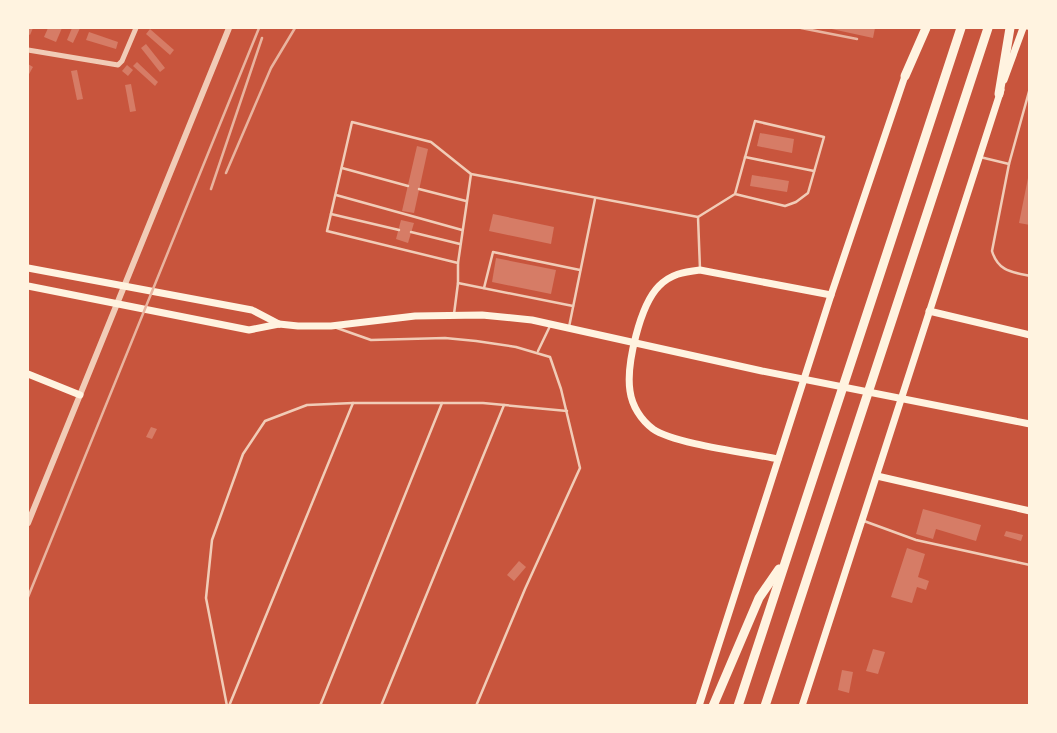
<svg xmlns="http://www.w3.org/2000/svg" width="1057" height="733" viewBox="0 0 1057 733" font-family="'Archivo Narrow',sans-serif">
<style>
.building{fill:#d67c66}
.lines{fill:none;stroke-linecap:round;stroke-linejoin:round}
.service{stroke:#f1ccb7;stroke-width:2.5}
.minor{stroke:#f1ccb7;stroke-width:5}
.tertiary{stroke:#f1ccb7;stroke-width:6}
.secondary{stroke:#fff3e0;stroke-width:7}
.motorway{stroke:#fff3e0;stroke-width:9}
.rail{stroke:#e9b49f;stroke-width:2.5}
</style>
<rect width="100%" height="100%" fill="#c8553d"/>
<g class="building">
<path d="M28 28H33L30 35 28 34Z"/>
<path d="M48 28H62L56 42 44 37Z"/>
<path d="M72 28H80L73 43 67 40Z"/>
<path d="M827 28H875L873 38Z"/>
<path d="M150 29 174 50 170 55 146 34Z"/>
<path d="M89 32 118 42 116 49 86 40Z"/>
<path d="M146 44 165 68 160 72 141 48Z"/>
<path d="M137 62 158 82 155 86 133 66Z"/>
<path d="M28 64 33 67 28 76Z"/>
<path d="M127 65 133 70 128 76 122 71Z"/>
<path d="M77 70 83 99 77 100 71 71Z"/>
<path d="M131 84 136 111 130 112 125 85Z"/>
<path d="M760 133 794 139 792 153 757 146Z"/>
<path d="M417 146 428 149 414 213 402 211Z"/>
<path d="M1029 173H1030V225L1019 223Z"/>
<path d="M752 175 789 181 787 192 750 186Z"/>
<path d="M493 214 554 227 551 244 489 231Z"/>
<path d="M401 220 414 223 408 243 396 239Z"/>
<path d="M496 258 556 270 551 294 492 282Z"/>
<path d="M151 427 157 429 152 439 146 437Z"/>
<path d="M923 509 981 525 976 541 936 529 933 539 916 534Z"/>
<path d="M1006 531 1023 535 1021 541 1004 536Z"/>
<path d="M907 548 925 554 918 577 929 581 926 590 917 587 912 603 891 597Z"/>
<path d="M519 561 526 567 514 581 507 575Z"/>
<path d="M873 649 885 652 878 674 866 671Z"/>
<path d="M842 670 853 672 849 693 838 690Z"/>
</g>
<g class="lines">
<g class="service">
<path d="M1025 28 1030 29"/>
<path d="M1030 88 1009 164 992 251C998 271 1011 272 1030 276"/>
<path d="M745 157 814 171"/>
<path d="M980 157 1009 164"/>
<path d="M342 168 408 186"/>
<path d="M419 189 466 201"/>
<path d="M336 195 462 230"/>
<path d="M331 214 399 230"/>
<path d="M698 217 735 194 755 121 824 137 808 193 796 202 785 206 735 194"/>
<path d="M411 232 460 244"/>
<path d="M458 263 471 174"/>
<path d="M458 283 573 306"/>
<path d="M484 288 493 252 580 270"/>
<path d="M454 314 458 283V263L327 231 352 122 431 142 471 174 698 217 700 269"/>
<path d="M569 327 595 199"/>
<path d="M337 328 371 340 445 338 476 341 516 347 550 357 561 389 580 468 525 589 476 706"/>
<path d="M538 351 550 326"/>
<path d="M864 521 916 540 1030 565"/>
<path d="M227 706 206 598 212 540 243 454 265 421 307 405 353 403H483L567 411"/>
<path d="M229 706 353 403"/>
<path d="M320 706 442 403"/>
<path d="M381 706 504 405"/>
</g>
<path class="minor" d="M28 50 118 65 122 61 136 28"/>
<path class="tertiary" d="M28 523 229 28"/>
<g class="secondary">
<path d="M1004 80 1023 28"/>
<path d="M28 268 252 310 279 324"/>
<path d="M28 286 249 330 279 324 298 326H331L415 316 482 315 532 320 762 371 1030 424"/>
<path d="M929 311 1030 335"/>
<path d="M28 374 80 395"/>
<path d="M778 459C749 453 674 444 653 429 641 420 632 406 630 391 626 365 640 305 659 286 671 274 683 272 700 270L831 295"/>
<path d="M877 476 1030 511"/>
<path d="M699 706 831 295 906 73"/>
<path d="M802 706 1001 90"/>
</g>
<g class="motorway">
<path d="M905 76 926 28"/>
<path d="M999 94 1010 28"/>
<path d="M713 706 759 598 779 569"/>
<path d="M738 706 961 28"/>
<path d="M765 706 988 28"/>
</g>
<g class="rail">
<path d="M801 28 857 39"/>
<path d="M226 173 271 68 295 28"/>
<path d="M211 189 262 38"/>
<path d="M28 597 259 28"/>
</g>
</g>
<rect width="1057" height="733" fill="none" stroke="#fff3e0" stroke-width="58"/>
</svg>
